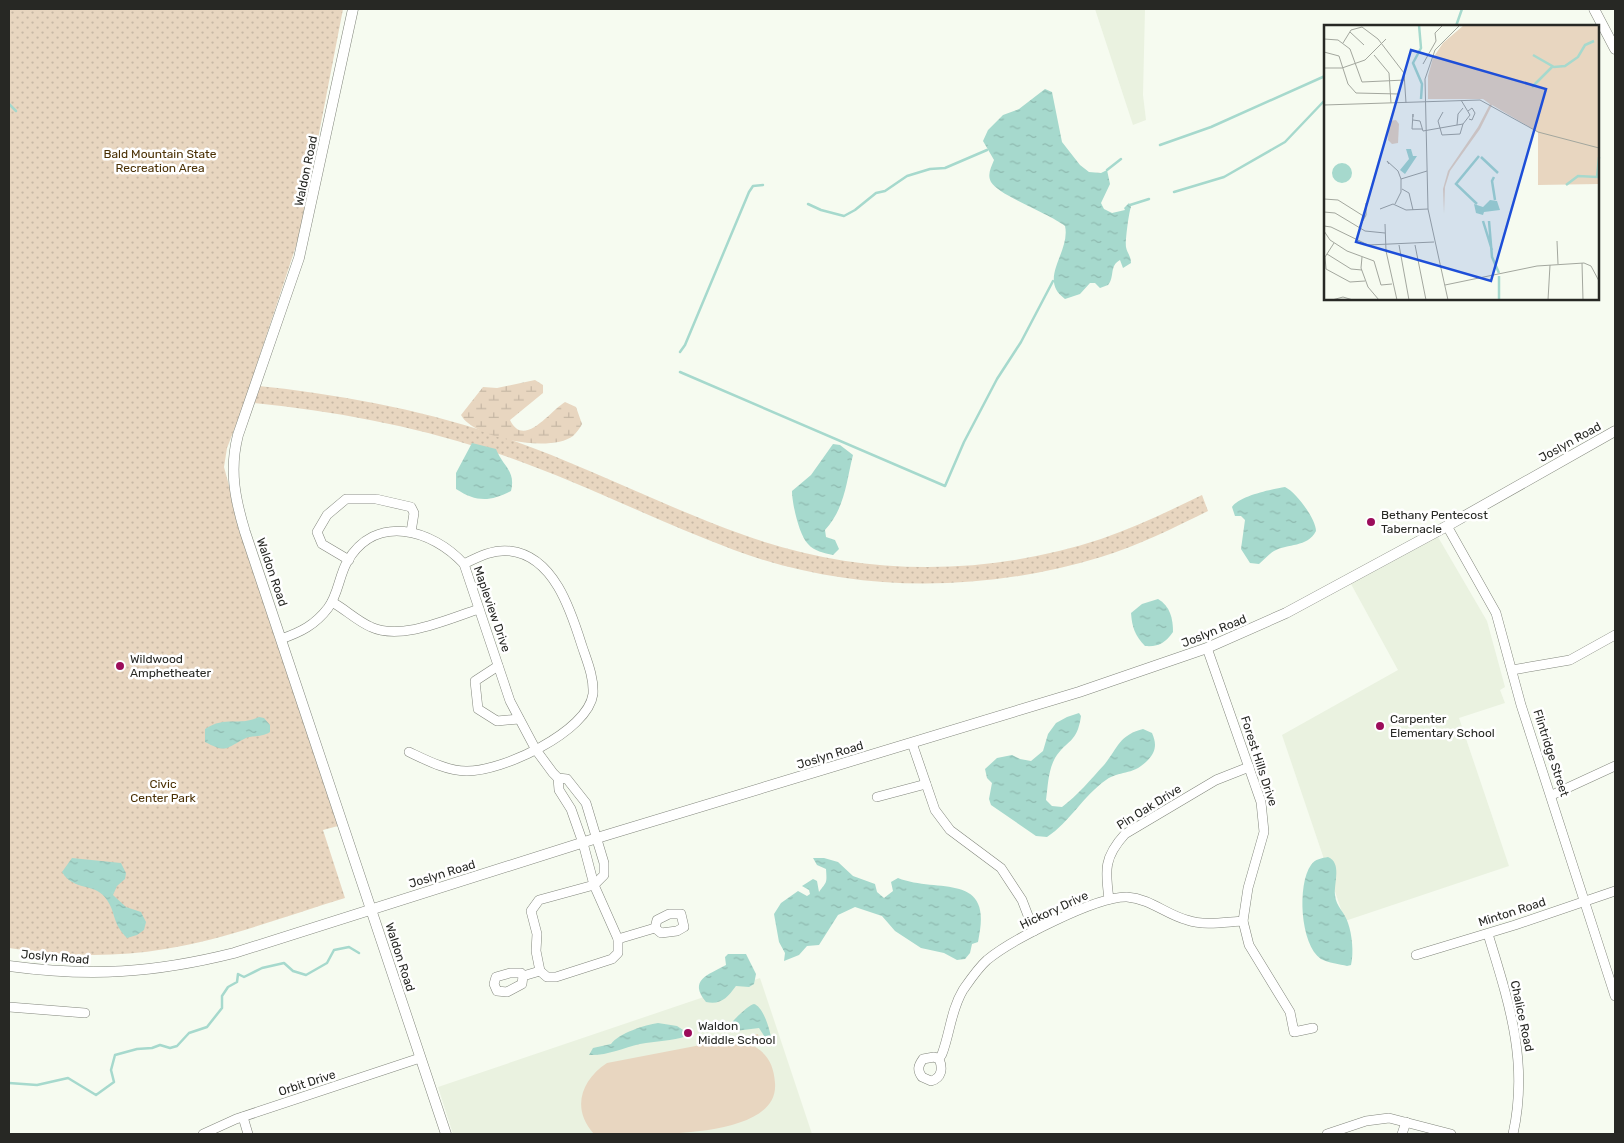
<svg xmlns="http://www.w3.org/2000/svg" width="1624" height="1143" viewBox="0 0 1624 1143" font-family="Rubik,sans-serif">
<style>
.built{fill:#eaf2e0}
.green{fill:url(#green-dots)}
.wetland{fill:url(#wetland-marsh)}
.pitch{fill:#e8d6c0}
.water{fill:url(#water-ripples)}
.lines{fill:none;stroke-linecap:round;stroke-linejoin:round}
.stream{stroke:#a6d9cd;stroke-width:2.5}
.minor-casing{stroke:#82867c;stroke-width:10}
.tertiary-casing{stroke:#82867c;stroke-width:11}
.minor{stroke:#fff;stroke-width:9}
.tertiary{stroke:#fff;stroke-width:10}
.poi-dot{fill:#9c0d5b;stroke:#fff;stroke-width:2}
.labels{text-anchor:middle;stroke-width:5;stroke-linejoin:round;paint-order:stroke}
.park-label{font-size:12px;fill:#4a3004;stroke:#fff}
.street-label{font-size:12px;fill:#272824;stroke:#fff}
.poi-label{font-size:12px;fill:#272824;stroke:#fff;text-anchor:start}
.inset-river{fill:none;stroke:#a6d9cd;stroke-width:2.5}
.inset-road{fill:none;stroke:#a3a79e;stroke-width:1}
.view{fill:#1d4ed8;fill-opacity:0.15;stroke:#1d4ed8;stroke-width:2.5}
.inset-edge{fill:none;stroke:#272824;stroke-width:2.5}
</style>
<defs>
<pattern id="green-dots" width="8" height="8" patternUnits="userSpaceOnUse" patternTransform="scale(1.25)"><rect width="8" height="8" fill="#e8d6c0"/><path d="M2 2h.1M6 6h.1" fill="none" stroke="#c7b8a5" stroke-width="1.8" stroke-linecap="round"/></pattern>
<pattern id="wetland-marsh" width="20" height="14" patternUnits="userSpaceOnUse" patternTransform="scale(1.25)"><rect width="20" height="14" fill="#e8d6c0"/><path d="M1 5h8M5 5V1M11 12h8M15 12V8" fill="none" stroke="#c7b8a5"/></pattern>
<pattern id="water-ripples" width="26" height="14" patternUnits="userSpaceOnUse" patternTransform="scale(1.25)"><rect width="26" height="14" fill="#a6d9cd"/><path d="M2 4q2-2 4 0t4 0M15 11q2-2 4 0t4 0" fill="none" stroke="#8fbab0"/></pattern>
</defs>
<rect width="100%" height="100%" fill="#f6fbf0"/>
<g class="built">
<path d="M1095 9H1145L1143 95 1146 120 1133 125Z"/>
<path d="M1438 537 1487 621 1505 687 1500 690 1505 703 1459 718 1509 866 1345 921 1282 735 1398 670 1351 584Z"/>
<path d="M760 978 812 1134H453L438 1087Z"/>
</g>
<path class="green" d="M9 9H343L299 237 250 385C333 393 414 408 494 434 579 462 659 505 744 535 859 577 986 577 1101 539 1136 527 1169 511 1202 495L1208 511C1173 528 1138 546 1101 557 982 593 852 594 734 550 651 519 571 477 487 450 407 424 327 410 245 402L227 448 224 467 242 534 338 826 323 830 345 898C286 916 226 939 165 949 113 958 61 956 9 948Z"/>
<path class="wetland" d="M535 380 543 385V393L510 420C524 449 550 411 565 402L576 407 582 424C580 428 576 433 573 436 551 453 474 439 461 415L483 387 497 388Z"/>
<path class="pitch" d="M758 1034 760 1042 750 1044C767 1052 774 1065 775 1083 780 1143 633 1134 594 1134 571 1109 581 1080 607 1063Z"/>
<g class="water">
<path d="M1045 89 1052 92 1062 142 1080 165 1089 172 1101 173 1107 170 1110 184 1101 203 1104 209 1112 213 1125 210 1124 208 1129 203 1131 207C1129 211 1125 242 1126 247 1127 253 1131 256 1131 263L1123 268 1120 260C1109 266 1115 277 1108 285L1100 288 1095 283H1090L1080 294 1065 299C1037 279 1071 252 1065 226 1050 214 998 195 991 182 987 174 991 168 994 160L983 141 988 130 1003 115 1019 109Z"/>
<path d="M472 443 496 449C503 467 516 470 511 491 490 502 476 502 456 489V473Z"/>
<path d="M833 444 840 445 853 455C846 483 845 508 825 530L826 537 835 540 839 549 833 555C824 553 814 551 808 544 799 535 792 503 792 491L811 475Z"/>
<path d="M1285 487C1296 492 1316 519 1316 531 1307 548 1288 543 1274 551 1269 554 1264 560 1259 564L1250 563 1241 549 1245 520 1241 516H1235L1232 507C1239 496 1272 489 1285 487Z"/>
<path d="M1158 599C1170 606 1173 618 1173 632 1165 643 1159 647 1145 646 1135 636 1132 627 1131 613L1142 604Z"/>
<path d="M1079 713 1081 716C1077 744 1067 739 1055 758 1048 771 1048 786 1046 800L1052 806 1062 807C1077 796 1091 779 1104 765 1118 748 1119 735 1143 729L1152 733C1157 744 1156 752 1147 761 1132 776 1120 770 1106 780 1083 796 1070 822 1047 837L1036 836 991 805 989 799 992 783 987 778 985 769 997 758 1012 755 1020 759 1031 761 1043 751 1048 734 1056 723 1067 717Z"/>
<path d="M259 717 264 718 270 725V732C261 738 250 735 244 739 225 749 226 753 205 742V729C226 715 238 727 259 717Z"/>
<path d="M1328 857C1342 863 1334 882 1335 895 1336 907 1345 912 1348 923 1352 934 1354 953 1351 965L1347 966C1340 964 1328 963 1321 959 1300 945 1297 884 1311 865 1315 859 1322 858 1328 857Z"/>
<path d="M72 858 121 863 126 873 125 879 117 886 113 895 126 907 141 912 146 922 144 930 137 935 127 938C112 923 116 913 107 900 96 882 74 892 62 872Z"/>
<path d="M813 858H824L838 862 853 876 875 884 877 892 884 898 893 891 891 882 898 878C938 894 995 870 978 942L972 944 970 953 965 959 957 960 944 953 921 948 895 931 882 916 855 907 838 915 819 945 807 946 799 955 784 961 785 953 779 942 774 914 781 903 798 891 807 896 810 894 809 890 802 886 813 879 817 881 819 892C827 881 827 884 826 869L817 865Z"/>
<path d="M728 954H746L756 974 754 984 749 987 736 986C727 998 721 1005 706 1002 688 980 708 975 726 965L725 957Z"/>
<path d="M754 1004C764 1007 771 1033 772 1043L770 1045 759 1028 735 1031 728 1028C730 1023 748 1005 754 1004Z"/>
<path d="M658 1023 677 1026 689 1034 687 1036C672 1041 656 1041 640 1044 623 1048 606 1056 589 1055L593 1048 611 1044C619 1033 645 1025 658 1023Z"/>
</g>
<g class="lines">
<g class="stream">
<path d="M1456 26 1462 9"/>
<path d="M9 104 16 111"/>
<path d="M1160 145 1211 127 1325 76"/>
<path d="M1107 170 1121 159"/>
<path d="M1174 192 1224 177 1285 142 1325 100"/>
<path d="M808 204 821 210 844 216 855 210 876 193 885 191 907 176 930 169 945 168 987 150"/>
<path d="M1130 205 1149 199"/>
<path d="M680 352 685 345 749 192 753 186 763 185"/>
<path d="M680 372 945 486 964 442 997 379 1021 342 1053 281"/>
<path d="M9 1083 37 1085 68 1078 96 1095 114 1082 111 1070 115 1055 137 1049 152 1048 160 1045 170 1048 177 1046 189 1033 207 1027 222 1008V996L228 987 237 982 238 974 244 977 262 968 284 963 293 971 306 975 327 963 334 950 349 947 359 953"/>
</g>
<g class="minor-casing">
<g id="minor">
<path d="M1447 526 1496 613 1521 705 1615 996"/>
<path d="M349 560 322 544 317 532 327 515 346 499H376L411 507 414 513 411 532"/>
<path d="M332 602C345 609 357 621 371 627 401 641 448 619 479 609"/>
<path d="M281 639C301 632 315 625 328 608 338 595 339 576 347 562 375 513 432 529 464 564L510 701 536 750 553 773 558 778 567 779 586 803 604 863V875L594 885"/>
<path d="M1207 648 1261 802 1264 832 1248 888 1243 921 1249 945 1290 1012 1294 1032 1313 1028"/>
<path d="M498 666 475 681 478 709 497 721 519 719"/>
<path d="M1512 670 1570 660 1615 635"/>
<path d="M912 743 935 810 950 830 1001 868 1022 900 1034 931"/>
<path d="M409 752C426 760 447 771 466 771 501 772 588 732 593 694 594 677 587 661 582 646 571 611 554 556 510 551 493 549 478 557 464 564"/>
<path d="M1552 795 1615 766"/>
<path d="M877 797 926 784"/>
<path d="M1109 899C1105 870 1104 857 1125 834L1216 780 1249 767"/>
<path d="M1488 934C1509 1003 1529 1062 1513 1134"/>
<path d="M618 939 655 928 661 933 677 931 684 927 681 914H669L657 920 655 928"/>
<path d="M1416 955 1515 925 1615 891"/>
<path d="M540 971 536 951 537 934 531 911 539 900 594 885"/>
<path d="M523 976 522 984 507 992 497 991 494 984 496 977 510 973H521L523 976 540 971 547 977H556L612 959 618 953V939L594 885 583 843 571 809 559 790 558 778"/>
<path d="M9 1007 85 1013"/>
<path d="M939 1059C943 1068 942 1078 931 1081L922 1077C917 1070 918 1066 923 1059L934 1057 939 1059 942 1054C950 1033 951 1010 963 990 970 980 978 968 987 960 1011 940 1097 896 1127 897 1151 899 1165 914 1187 920 1204 926 1225 922 1243 921"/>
<path d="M243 1117 248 1134"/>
<path d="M203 1134 236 1119 420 1058"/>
<path d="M1327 1134 1366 1121 1389 1118 1451 1134"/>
<path d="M1402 1134 1406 1122"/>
</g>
</g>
<g class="tertiary-casing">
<g id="tertiary">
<path d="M353 9 299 258 238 435C229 470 235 499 245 532L446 1134"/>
<path d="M1594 9 1615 49"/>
<path d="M9 966C91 977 154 973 234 953L597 838 1079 692 1207 648 1286 613 1447 526 1615 431"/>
</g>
</g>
<use href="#minor" class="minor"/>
<use href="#tertiary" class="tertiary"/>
</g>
<g class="poi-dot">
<circle cx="1371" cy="522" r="5"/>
<circle cx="120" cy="666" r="5"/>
<circle cx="1380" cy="726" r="5"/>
<circle cx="688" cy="1033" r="5"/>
</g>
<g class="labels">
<g class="park-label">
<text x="160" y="158">Bald Mountain State<tspan x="160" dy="14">Recreation Area</tspan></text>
<text x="163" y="788">Civic<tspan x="163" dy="14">Center Park</tspan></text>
</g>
<g class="street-label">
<text transform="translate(306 171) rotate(-78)" y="4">Waldon Road</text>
<text transform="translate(1570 442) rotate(-29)" y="4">Joslyn Road</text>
<text transform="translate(272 572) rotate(71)" y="4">Waldon Road</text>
<text transform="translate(492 609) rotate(71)" y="4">Mapleview Drive</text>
<text transform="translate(1214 631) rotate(-22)" y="4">Joslyn Road</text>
<text transform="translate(1551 753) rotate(72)" y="4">Flintridge Street</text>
<text transform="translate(830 755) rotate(-17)" y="4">Joslyn Road</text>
<text transform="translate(1259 761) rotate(72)" y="4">Forest Hills Drive</text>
<text transform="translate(1149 807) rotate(-32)" y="4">Pin Oak Drive</text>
<text transform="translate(442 874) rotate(-17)" y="4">Joslyn Road</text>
<text transform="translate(1054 910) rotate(-25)" y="4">Hickory Drive</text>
<text transform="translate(1512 912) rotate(-18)" y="4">Minton Road</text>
<text transform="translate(55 957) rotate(5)" y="4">Joslyn Road</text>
<text transform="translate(400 957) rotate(72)" y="4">Waldon Road</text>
<text transform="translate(1522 1016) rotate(78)" y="4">Chalice Road</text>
<text transform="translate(307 1083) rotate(-18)" y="4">Orbit Drive</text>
</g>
<g class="poi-label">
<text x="1381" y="519">Bethany Pentecost<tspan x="1381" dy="14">Tabernacle</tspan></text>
<text x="130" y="663">Wildwood<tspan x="130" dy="14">Amphetheater</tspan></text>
<text x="1390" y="723">Carpenter<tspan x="1390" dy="14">Elementary School</tspan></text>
<text x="698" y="1030">Waldon<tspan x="698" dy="14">Middle School</tspan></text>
</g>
</g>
<g transform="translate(1324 25)">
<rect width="275" height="275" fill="#f6fbf0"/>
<path d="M140 0H275V159L214 160V107L168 80 156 104 126 146 121 162 120 189 119 164 124 146 154 102 166 79 159 74H104V51L109 33 119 18Z" fill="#e8d6c0"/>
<path d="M72 95 75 99 74 118 68 119 64 115 65 96Z" fill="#e8d6c0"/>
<path d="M82 124H87L89 131H93L81 149 76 145 85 134ZM8 148a10 10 0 1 1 20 0a10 10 0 1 1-20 0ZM166 175 173 176 176 185 160 187 159 190 152 188 150 179 159 182Z" fill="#a6d9cd"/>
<path class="inset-river" d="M95 0 97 23 89 38 98 59 97 74M209 30 230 42 241 41 254 32 261 20 270 16M208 62 228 42M157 132 174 148M170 152 168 156 171 175M242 160 254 151 273 152 275 132M153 179 132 159 155 131M159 196 168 225M165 196 168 232 175 248M175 275V251"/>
<path class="inset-road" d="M26 7 40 20M0 14 14 15 26 24 38 57 81 55M19 18 27 5 38 2 54 14 80 48 82 78M0 27 15 31 24 59 32 68 75 69M50 30 65 48 67 78M99 39 112 16 111 8 119 0M0 43H18L41 35 62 14M0 80 156 75 214 107 275 123M144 86 148 83 151 88 148 95 145 94M119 87 114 96 118 110 136 109 139 99M89 92V89L88 104H98M89 95 96 96 99 106 139 99 146 90 137 75M133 100 134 89 139 83M65 139 63 136 74 146 77 154V167L71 179M77 154 103 146M78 164 85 168 89 185M0 174 14 175 41 192M56 184 69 179 82 185 104 184M0 187 11 188 41 206 61 208M61 199 62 226 73 275M0 201 7 202 44 220 110 217M35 203 42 190V178M0 206 6 215 23 226 50 236 57 260 68 259M233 216 234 239M10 218 1 232 2 244 26 257 41 256M75 220 85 275M91 220 102 275M3 229 27 244 38 245M38 232 37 243 44 262 55 275M258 238 259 275M121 260 213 241 260 238 267 241 275 256M8 275 19 272 29 275M124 275 104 184 101 54 111 25 136 0M224 275 226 240"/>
<path class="view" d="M87 25 222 64 167 256 32 217Z"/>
<rect width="275" height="275" class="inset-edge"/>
</g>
<rect width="1624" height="1143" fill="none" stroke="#272824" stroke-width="20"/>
</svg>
